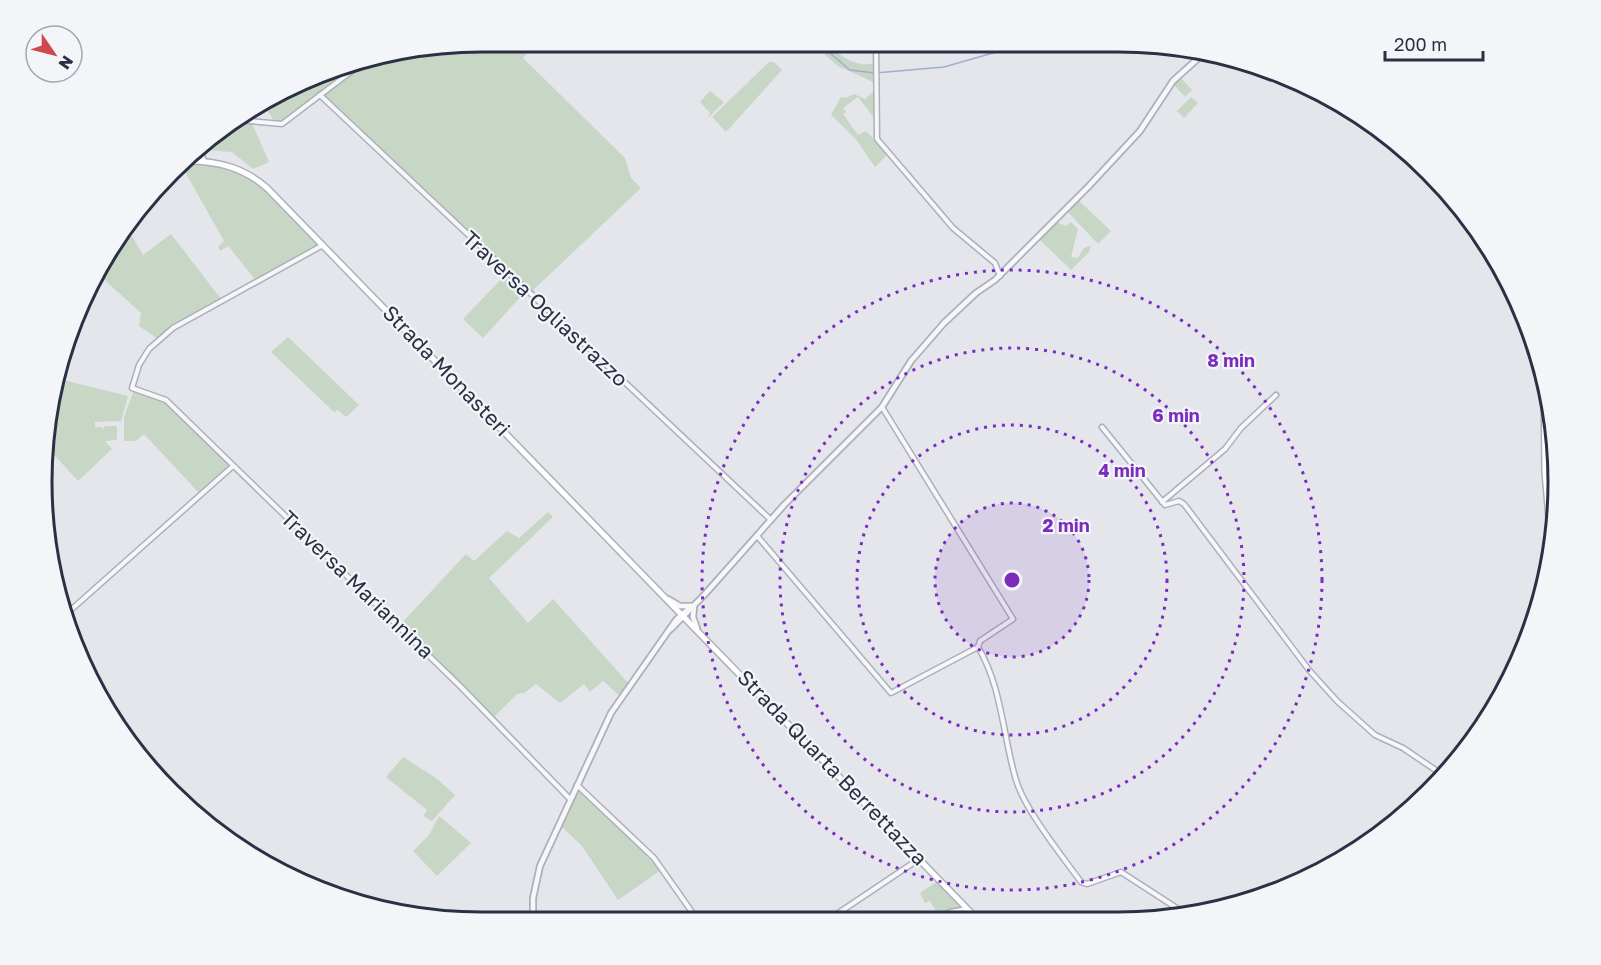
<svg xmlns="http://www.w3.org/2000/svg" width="1601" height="965" viewBox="0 0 1601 965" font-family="'Golos Text',sans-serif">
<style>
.green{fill:#c7d6c5}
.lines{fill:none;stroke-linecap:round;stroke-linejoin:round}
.stream{stroke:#9fafcc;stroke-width:1.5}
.minor-casing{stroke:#acb0ba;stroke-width:7}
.tertiary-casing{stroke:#acb0ba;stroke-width:8}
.secondary-casing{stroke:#acb0ba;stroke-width:8}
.minor{stroke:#f7f7fa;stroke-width:4}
.tertiary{stroke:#f7f7fa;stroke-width:4.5}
.secondary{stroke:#fff;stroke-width:5}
.ring{fill:none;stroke:#7b2cbf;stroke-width:3;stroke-dasharray:3 6}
.labels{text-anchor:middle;stroke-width:4.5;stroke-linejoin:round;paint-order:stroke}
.street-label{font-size:21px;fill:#2b3145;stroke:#f3f5f9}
.rim{fill:none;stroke:#2b3145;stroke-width:3}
.centre{fill:#7b2cbf;stroke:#f3f5f9;stroke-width:3}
.ring-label{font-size:18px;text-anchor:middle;font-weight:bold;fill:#7b2cbf;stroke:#f3f5f9;stroke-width:4.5;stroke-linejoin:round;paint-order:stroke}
</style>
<rect width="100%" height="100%" fill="#e4e6ec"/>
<g class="green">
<path d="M483 42H538L523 58 625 158 631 178 641 188 530 293 323 96 368 61Z"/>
<path d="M810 42C836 43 847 70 874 63L873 82 838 66Z"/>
<path d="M361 62 292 115 288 113 289 116 281 123 274 121 266 108 258 116 244 117 341 65Z"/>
<path d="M769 62H774L782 70 726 132 712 117Z"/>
<path d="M1181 78 1192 90 1185 97 1174 85Z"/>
<path d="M710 91 724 102 708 118 706 123 710 113 700 102Z"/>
<path d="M874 91V118L858 97 843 108 846 112 843 114 858 135 866 131 888 154 875 167 855 138 831 115 841 97 846 98 854 94 865 99Z"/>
<path d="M1191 97 1198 103 1184 118 1177 111Z"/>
<path d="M235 122 252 123 269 162 253 169 232 152 205 150 204 145 217 132Z"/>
<path d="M186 163C258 167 273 197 319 245L274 271 269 270V273L257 280 254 278 228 246 220 251 218 247 224 241 183 168 181 169Z"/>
<path d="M1078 200 1111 231 1098 244 1067 211Z"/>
<path d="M1056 222 1066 226 1071 222 1078 229 1071 257 1078 258 1084 248 1091 245 1089 252 1071 270 1039 239Z"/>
<path d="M171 234 221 299 182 321 158 339 139 326 141 313 98 274C108 254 109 243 132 236L143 255Z"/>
<path d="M506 274 525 292 483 338 463 319Z"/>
<path d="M288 337 359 405 346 417 338 410 334 412 271 352Z"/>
<path d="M59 379 128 396 121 421 95 422V427H102V430L105 426H117V440L105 441 112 449 78 481 48 448Z"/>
<path d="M134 390 165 401 229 464 228 468 200 494 144 434 136 441H124V417Z"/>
<path d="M548 512 553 517 489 578 528 623 553 599 629 684H626L620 696 603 681 590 692 584 684 560 703 536 684 524 693 517 694 493 718 400 625 466 554 474 561 507 531 519 538Z"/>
<path d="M403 757 436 778 455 795 432 821 423 816 427 810 386 777Z"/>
<path d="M581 790 661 870 618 900 582 846 560 825 576 791Z"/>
<path d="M439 816 471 843 437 876 413 851 429 835Z"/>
<path d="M938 881 963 908 962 909 939 916 930 901 925 903 920 893Z"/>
</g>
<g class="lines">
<path class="stream" d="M817 42 850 70 875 73 944 67 1028 43"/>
<g class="minor-casing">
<g id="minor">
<path d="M876 43 877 139 953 228 995 263 1000 276"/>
<path d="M320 95 771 520"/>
<path d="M239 120 282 124 365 61"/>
<path d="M200 148 204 161"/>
<path d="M323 245 173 328 149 349 139 365 132 388 166 400 460 686 570 799"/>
<path d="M882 407 1013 619 980 641 978 647C1002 687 1003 737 1016 780 1025 810 1062 856 1081 882L1087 884 1121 872 1186 914"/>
<path d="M1102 427 1165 505 1179 501 1184 504 1309 670 1337 701 1375 735 1403 748 1443 775"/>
<path d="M1162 502 1225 449 1241 428 1276 395"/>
<path d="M758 537 891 693 978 647"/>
<path d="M64 616 233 466"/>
<path d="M577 785 654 858 699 922"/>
<path d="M825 922 919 859"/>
<path d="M932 922 950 912 967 909"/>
</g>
</g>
<g class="tertiary-casing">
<g id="tertiary">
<path d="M668 599 680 606H691"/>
<path d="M694 607 693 617 697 628"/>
<path d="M671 629 706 593 784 505 882 407 911 361 944 323 976 293 995 280 1088 187 1140 131 1173 81 1203 54"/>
<path d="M533 922V898L540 866 611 713 676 620 692 606"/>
</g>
</g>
<g class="secondary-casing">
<g id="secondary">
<path d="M188 161C219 161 244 168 267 188L980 922"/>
<path d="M1544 374 1545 472 1552 552"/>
</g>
</g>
<use href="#minor" class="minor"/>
<use href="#tertiary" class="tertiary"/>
<use href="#secondary" class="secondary"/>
</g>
<circle cx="1012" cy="580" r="77" fill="#7b2cbf" fill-opacity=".12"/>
<g class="ring">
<circle cx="1012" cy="580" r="77"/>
<circle cx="1012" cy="580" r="155"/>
<circle cx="1012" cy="580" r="232"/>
<circle cx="1012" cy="580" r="310"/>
</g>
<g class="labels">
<g class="street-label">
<text transform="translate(545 309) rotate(43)" y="7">Traversa Ogliastrazzo</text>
<text transform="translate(446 371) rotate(46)" y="7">Strada Monasteri</text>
<text transform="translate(357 585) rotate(44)" y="7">Traversa Mariannina</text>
<text transform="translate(832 768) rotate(46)" y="7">Strada Quarta Berrettazza</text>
</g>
</g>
<path d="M0 0H1601V965H0ZM482 52H1118A430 430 0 0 1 1548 482V482A430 430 0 0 1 1118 912H482A430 430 0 0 1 52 482V482A430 430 0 0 1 482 52Z" fill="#f3f5f9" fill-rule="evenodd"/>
<path class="rim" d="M482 52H1118A430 430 0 0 1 1548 482V482A430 430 0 0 1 1118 912H482A430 430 0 0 1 52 482V482A430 430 0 0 1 482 52Z"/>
<circle cx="1012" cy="580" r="9" class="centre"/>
<g class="ring-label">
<text x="1231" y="367">8 min</text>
<text x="1176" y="422">6 min</text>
<text x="1122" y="477">4 min</text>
<text x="1066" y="532">2 min</text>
</g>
<g transform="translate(54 54) rotate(125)"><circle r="28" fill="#f3f5f9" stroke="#a3a7b1" stroke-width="1.5"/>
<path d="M0-4.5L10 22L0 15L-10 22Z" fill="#d1484c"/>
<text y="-9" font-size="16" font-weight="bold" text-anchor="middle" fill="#2b3145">N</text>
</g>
<path d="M1385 51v9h98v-9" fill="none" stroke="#2b3145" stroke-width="3"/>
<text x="1394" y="51" font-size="18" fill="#2b3145" stroke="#f3f5f9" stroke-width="4.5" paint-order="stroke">200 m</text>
</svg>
